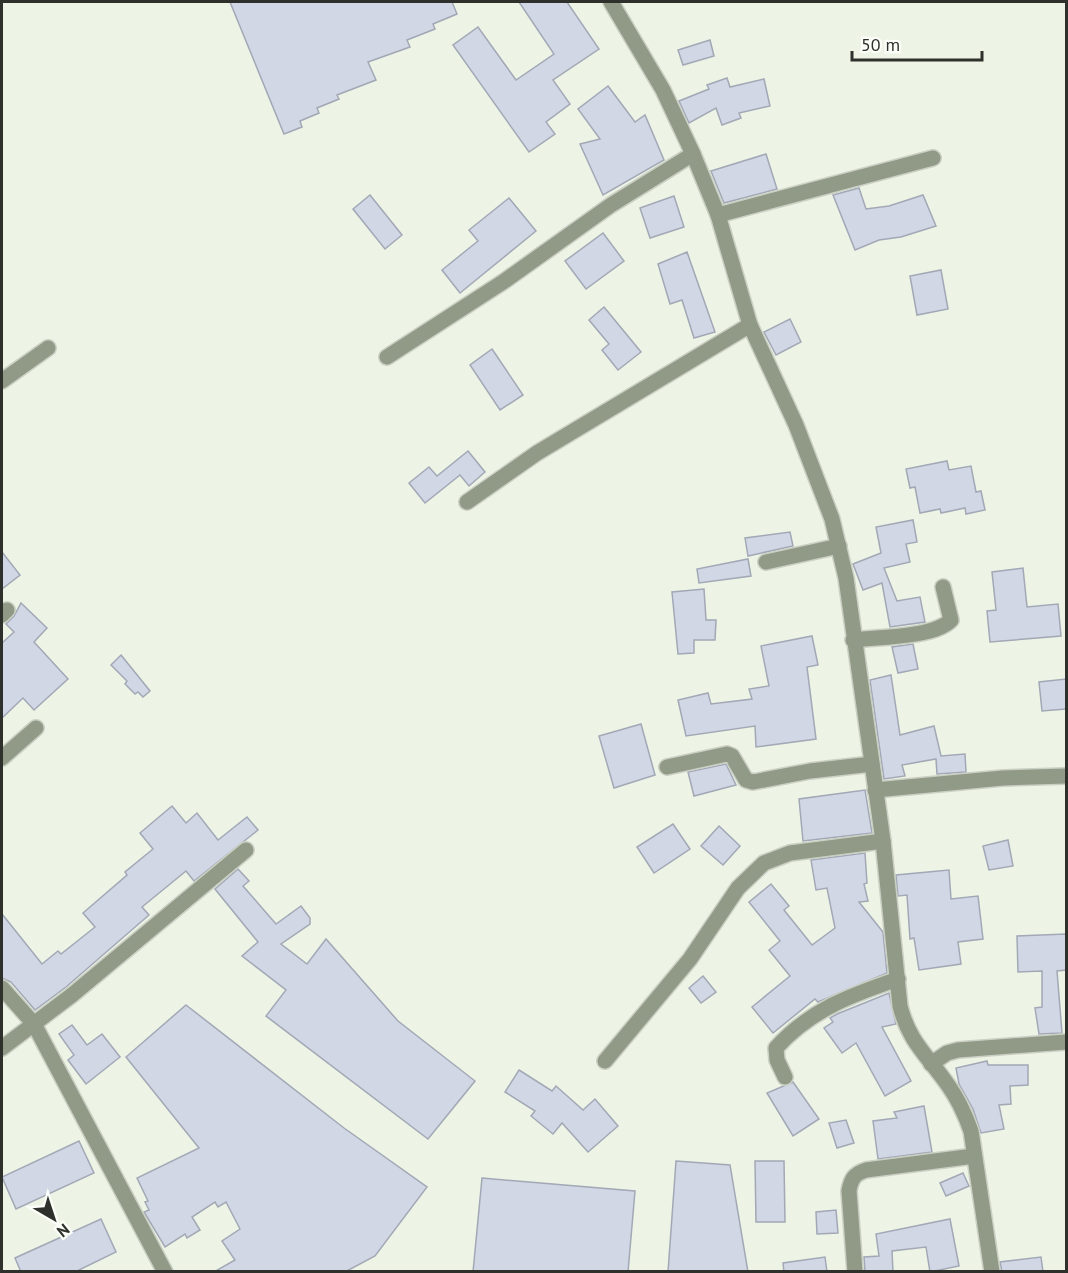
<svg xmlns="http://www.w3.org/2000/svg" width="1068" height="1273" viewBox="0 0 1068 1273" font-family="'PT Sans',sans-serif">
<style>
.building{fill:#d1d7e4;stroke:#a2a8b5;stroke-width:1.5}
.lines{fill:none;stroke-linecap:round;stroke-linejoin:round}
.minor-casing{stroke:#cbd0c4;stroke-width:18}
.minor{stroke:#919987;stroke-width:15}
</style>
<rect width="100%" height="100%" fill="#edf3e5"/>
<g class="building">
<path d="M230 2H452L457 14 433 24 435 29 407 40 410 47 368 62 376 80 337 95 339 99 317 108 319 113 300 121 302 127 284 134Z"/>
<path d="M519 2H567L599 49 553 80 570 104 546 122 555 134 529 152 453 45 478 27 516 80 554 54Z"/>
<path d="M710 40 714 56 683 65 678 50Z"/>
<path d="M727 78 730 87 764 79 770 106 739 113 741 118 722 125 716 108 689 123 679 101 709 89 707 85Z"/>
<path d="M608 86 635 122 645 115 664 160 603 195 580 144 600 139 578 109Z"/>
<path d="M766 154 777 189 724 203 711 171Z"/>
<path d="M859 188 866 209 889 206 923 195 936 226 901 237 879 240 855 250 833 195Z"/>
<path d="M370 195 402 235 385 249 353 209Z"/>
<path d="M674 196 684 227 650 238 640 208Z"/>
<path d="M509 198 536 231 460 293 442 270 478 241 469 230Z"/>
<path d="M603 233 624 261 586 289 565 261Z"/>
<path d="M687 252 715 332 694 338 682 300 670 304 658 264Z"/>
<path d="M941 270 948 309 917 315 910 276Z"/>
<path d="M604 307 641 352 618 370 602 350 609 344 589 320Z"/>
<path d="M790 319 801 342 776 355 764 332Z"/>
<path d="M492 349 523 395 500 410 470 365Z"/>
<path d="M468 451 485 472 469 486 460 475 425 503 409 483 429 467 437 476Z"/>
<path d="M947 461 949 470 971 466 976 492 981 491 985 510 966 514 965 508 941 513 940 509 920 513 915 487 910 488 906 469Z"/>
<path d="M913 520 917 542 906 544 910 562 884 568 897 601 920 597 925 622 890 627 882 583 863 590 853 564 881 553 876 527Z"/>
<path d="M790 532 793 546 748 556 745 538Z"/>
<path d="M2 552 20 575 2 589Z"/>
<path d="M748 559 751 576 699 583 697 569Z"/>
<path d="M1023 568 1027 607 1058 604 1061 636 990 642 987 611 996 610 992 572Z"/>
<path d="M704 589 706 620H716L715 640H694V653L678 654 672 592Z"/>
<path d="M21 603 47 628 34 642 68 679 34 710 23 698 2 718V643L14 632 6 624 14 616Z"/>
<path d="M812 636 818 665 807 667 816 739 756 747 755 726 686 736 678 700 708 693 711 704 752 699 749 689 769 686 761 646Z"/>
<path d="M913 644 918 669 898 673 892 647Z"/>
<path d="M121 655 150 691 143 697 138 692 135 694 125 684 127 681 111 665Z"/>
<path d="M891 675 900 735 934 726 941 756 965 754 966 772 937 774 936 759 902 765 905 776 884 779 870 680Z"/>
<path d="M1066 679V709L1042 711 1039 682Z"/>
<path d="M641 724 655 775 614 788 599 736Z"/>
<path d="M726 764 736 785 694 796 688 772Z"/>
<path d="M865 790 872 833 803 841 799 799Z"/>
<path d="M172 806 186 823 197 813 218 840 247 817 258 830 194 881 186 871 142 907 149 915 66 987 35 1010 11 982 2 978V914L42 964 58 951 61 954 95 927 83 913 127 875 125 872 153 849 140 833Z"/>
<path d="M673 824 690 849 654 873 637 847Z"/>
<path d="M719 826 740 846 723 865 701 846Z"/>
<path d="M1008 840 1013 866 989 870 983 846Z"/>
<path d="M865 853 867 883 864 884 868 901 859 902 883 932 887 973 818 1002 815 999 773 1033 752 1007 790 976 769 950 780 941 749 902 771 884 789 906 784 910 812 945 835 928 827 888 816 890 811 860Z"/>
<path d="M238 869 249 881 243 886 276 924 301 906 310 918V924L281 944 307 964 326 939 398 1021 475 1081 428 1139 266 1016 286 990 242 956 258 942 215 889Z"/>
<path d="M949 870 951 899 978 896 983 939 958 942 961 964 919 970 914 938 910 939 907 895 898 896 896 875Z"/>
<path d="M1066 934V970L1057 971 1062 1033 1039 1034 1035 1008 1042 1007V971L1018 972 1017 936Z"/>
<path d="M703 976 716 992 701 1003 689 988Z"/>
<path d="M889 993 896 1024 882 1027 911 1081 885 1096 856 1043 842 1053 824 1028 833 1022 830 1018 837 1014Z"/>
<path d="M186 1005 344 1128 427 1187 375 1256 345 1272H214L235 1260 222 1241 240 1229 226 1202 218 1207 215 1202 192 1217 200 1230 187 1238 185 1234 165 1247 144 1212 149 1210 145 1202 148 1201 137 1178 199 1148 126 1057Z"/>
<path d="M72 1025 87 1045 102 1034 120 1057 86 1084 68 1060 74 1055 59 1034Z"/>
<path d="M987 1061 988 1065H1028V1085L1010 1086 1011 1104 999 1105 1004 1129 981 1133 973 1109 959 1084 956 1068Z"/>
<path d="M519 1070 552 1091 556 1086 583 1110 595 1099 618 1126 588 1152 562 1123 553 1134 531 1116 535 1111 505 1092Z"/>
<path d="M793 1082 819 1119 793 1136 767 1093Z"/>
<path d="M924 1106 932 1152 878 1159 873 1121 897 1118 894 1112Z"/>
<path d="M846 1120 854 1143 837 1148 829 1123Z"/>
<path d="M79 1141 94 1173 16 1209 2 1177Z"/>
<path d="M676 1161 730 1165 748 1272H668Z"/>
<path d="M755 1161H784L785 1222H756Z"/>
<path d="M963 1173 969 1186 946 1196 940 1183Z"/>
<path d="M482 1178 635 1191 628 1272H473Z"/>
<path d="M836 1210 838 1233 817 1234 816 1212Z"/>
<path d="M101 1219 116 1252 75 1272H21L15 1258Z"/>
<path d="M950 1219 959 1266 930 1272 926 1247 892 1251 893 1272H865L864 1257 879 1256 876 1234Z"/>
<path d="M825 1257 827 1272H784L783 1263Z"/>
<path d="M1041 1257 1043 1272H1002L1000 1262Z"/>
</g>
<g class="lines">
<g class="minor-casing">
<g id="minor">
<path d="M611 2 663 90 693 154 718 215 750 325 796 425 832 519 846 578 883 841 900 1006C909 1042 927 1055 948 1085 958 1099 965 1114 971 1131L992 1272"/>
<path d="M718 215 933 158"/>
<path d="M387 357 503 282 611 205 693 154"/>
<path d="M2 381 48 348"/>
<path d="M467 502 537 453 750 325"/>
<path d="M766 562 839 546"/>
<path d="M2 615 7 610"/>
<path d="M853 640C877 637 934 638 951 620L943 587"/>
<path d="M2 758 36 728"/>
<path d="M667 767 727 754 732 756 746 780 753 782 810 771 872 764"/>
<path d="M875 790 1003 778 1066 776"/>
<path d="M2 988 34 1024 165 1272"/>
<path d="M2 1048 72 995 246 850"/>
<path d="M605 1061 690 959 738 888 764 863 790 853 883 841"/>
<path d="M931 1064 947 1053 958 1050 1066 1042"/>
<path d="M785 1077 777 1060 776 1048C810 1010 851 995 898 979"/>
<path d="M855 1272 849 1191C851 1179 854 1174 866 1170L974 1156"/>
</g>
</g>
<use href="#minor" class="minor"/>
</g>
<rect width="1068" height="1273" fill="none" stroke="#2e312b" stroke-width="6"/>
<g transform="translate(54 1219) rotate(141)" stroke="#fcfff9" stroke-width="4.5" paint-order="stroke">
<path d="M0-4.5L10 22L0 15L-10 22Z" fill="#2e312b"/>
<text y="-9" font-size="16" font-weight="bold" text-anchor="middle" fill="#2e312b">N</text>
</g>
<path d="M852 51v9h130v-9" fill="none" stroke="#2e312b" stroke-width="3"/>
<text x="861" y="51" font-size="18" fill="#2e312b" stroke="#fcfff9" stroke-width="4.5" paint-order="stroke">50 m</text>
</svg>
